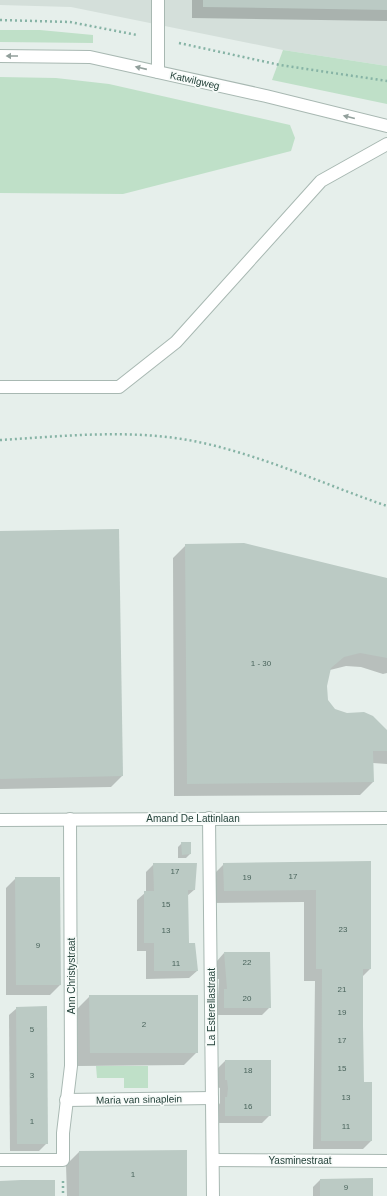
<svg xmlns="http://www.w3.org/2000/svg" width="387" height="1196" viewBox="0 0 387 1196" font-family="Helvetica,sans-serif">
<style>
.built{fill:#d4dfda}
.green{fill:#bfe0c8}
.shadow{fill:#0003}
.building{fill:#bbcac4}
.lines{fill:none;stroke-linecap:round;stroke-linejoin:round}
.lane-casing{stroke:#a8b8b2;stroke-width:14}
.street-casing{stroke:#a8b8b2;stroke-width:14}
.path{stroke:#86b3a5;stroke-width:2.5;stroke-dasharray:2 3;stroke-linecap:butt}
.lane{stroke:#fff;stroke-width:12}
.street{stroke:#fff;stroke-width:12}
.oneway{fill:#92a09c}
.labels{text-anchor:middle;stroke-width:3.5;stroke-linejoin:round;paint-order:stroke}
.number-label{font-size:8px;fill:#4a645c}
.street-label{font-size:10px;fill:#24423a;stroke:#f7fbf9}
</style>
<rect width="100%" height="100%" fill="#e6efeb"/>
<path class="built" d="M0 0H387V66L283 50 71 7 0 5Z"/>
<g class="green">
<path d="M0 30H40L93 35V43L0 42Z"/>
<path d="M283 50 387 66V104L272 80Z"/>
<path d="M0 77 56 78 109 84 290 125 295 138 291 151 123 194 0 193Z"/>
<path d="M96 1066H148V1088H124V1078H97Z"/>
</g>
<g class="shadow">
<path d="M192 0H387V21L192 18Z"/>
<path d="M0 532 122 776 111 787 0 789Z"/>
<path d="M186 545 387 579V673L383 674 361 667 346 666 330 670 327 676V701L334 710 387 731V764L373 763V782L360 795 174 796 173 558Z"/>
<path d="M182 843 190 854 186 858H178V847Z"/>
<path d="M370 862V969L362 977 363 1084 371 1141 363 1149H313L315 981H304V902L211 903V877L224 864Z"/>
<path d="M154 864H196L194 890 187 896 188 944 197 971 189 978 146 979V951H137V900L146 892V872Z"/>
<path d="M16 878 60 985 50 995H6V888Z"/>
<path d="M224 953 270 1007 262 1015H217L219 979H217V961Z"/>
<path d="M90 996 197 1052 184 1065 78 1066 77 1009Z"/>
<path d="M17 1008 47 1143 39 1151H10L9 1015Z"/>
<path d="M225 1061 270 1115 262 1123H218V1106L220 1103V1088L217 1087V1069Z"/>
<path d="M79 1152 186 1196H67L66 1165Z"/>
<path d="M320 1180 372 1196H313V1187Z"/>
</g>
<g class="building">
<path d="M203 0H387V10L203 7Z"/>
<path d="M119 529 123 776 0 779V531Z"/>
<path d="M244 543 387 578V658L360 653 344 657 331 668 327 686 328 700 335 709 347 713 364 712 373 716 387 730V751H373L374 782 187 784 185 544Z"/>
<path d="M181 842H191V854L182 855Z"/>
<path d="M371 861V969H363V1026L364 1082H372V1141H321L322 969H316V890L224 891 223 863Z"/>
<path d="M153 863H197L195 890H188L189 943H195L198 971H154V943H144V891H154Z"/>
<path d="M15 877H60L61 985H16Z"/>
<path d="M224 952H270L271 1008H224V989H227Z"/>
<path d="M89 995H198V1053H90Z"/>
<path d="M47 1006 48 1144H17L16 1007Z"/>
<path d="M225 1060H271V1116H225V1097H227L228 1088 227 1080H225Z"/>
<path d="M187 1150V1196H79V1151Z"/>
<path d="M373 1178V1196H320V1179Z"/>
<path d="M21 1180H55V1196H0V1181Z"/>
</g>
<g class="lines">
<g class="lane-casing">
<g id="lane">
<path d="M158 72V0"/>
<path d="M0 387H119L176 342 321 181 387 144"/>
</g>
</g>
<g class="street-casing">
<g id="street">
<path d="M0 56 90 57 266 96 387 126"/>
<path d="M209 818 213 1196"/>
<path d="M0 820 387 818"/>
<path d="M66 1100 212 1098"/>
<path d="M0 1160H63V1133L71 1066 70 819"/>
<path d="M213 1160 387 1161"/>
</g>
</g>
<g class="path">
<path d="M0 20 70 22 137 35"/>
<path d="M179 43 280 65 387 81"/>
<path d="M0 440C67 436 137 428 203 443 266 457 326 485 387 506"/>
<path d="M63 1181V1196"/>
</g>
<use href="#lane" class="lane"/>
<use href="#street" class="street"/>
</g>
<defs><path id="oneway-solid" d="M-6-.8H1V-3.2L6.5 0L1 3.2V.8H-6Z"/></defs>
<g class="oneway">
<use href="#oneway-solid" transform="translate(12 56) rotate(-180)"/>
<use href="#oneway-solid" transform="translate(141 68) rotate(-167)"/>
<use href="#oneway-solid" transform="translate(349 117) rotate(-166)"/>
</g>
<g class="labels">
<g class="number-label">
<text x="261" y="666">1 - 30</text>
<text x="175" y="874">17</text>
<text x="293" y="879">17</text>
<text x="247" y="880">19</text>
<text x="166" y="907">15</text>
<text x="343" y="932">23</text>
<text x="166" y="933">13</text>
<text x="38" y="948">9</text>
<text x="247" y="965">22</text>
<text x="176" y="966">11</text>
<text x="342" y="992">21</text>
<text x="247" y="1001">20</text>
<text x="342" y="1015">19</text>
<text x="144" y="1027">2</text>
<text x="32" y="1032">5</text>
<text x="342" y="1043">17</text>
<text x="342" y="1071">15</text>
<text x="248" y="1073">18</text>
<text x="32" y="1078">3</text>
<text x="346" y="1100">13</text>
<text x="248" y="1109">16</text>
<text x="32" y="1124">1</text>
<text x="346" y="1129">11</text>
<text x="133" y="1177">1</text>
<text x="346" y="1190">9</text>
</g>
<g class="street-label">
<text transform="translate(195 80) rotate(13)" y="4">Katwilgweg</text>
<text x="193" y="822">Amand De Lattinlaan</text>
<text transform="translate(71 976) rotate(-90)" y="4">Ann Christystraat</text>
<text transform="translate(211 1007) rotate(-90)" y="4">La Esterellastraat</text>
<text transform="translate(139 1099) rotate(-1)" y="4">Maria van sinaplein</text>
<text x="300" y="1164">Yasminestraat</text>
</g>
</g>
</svg>
